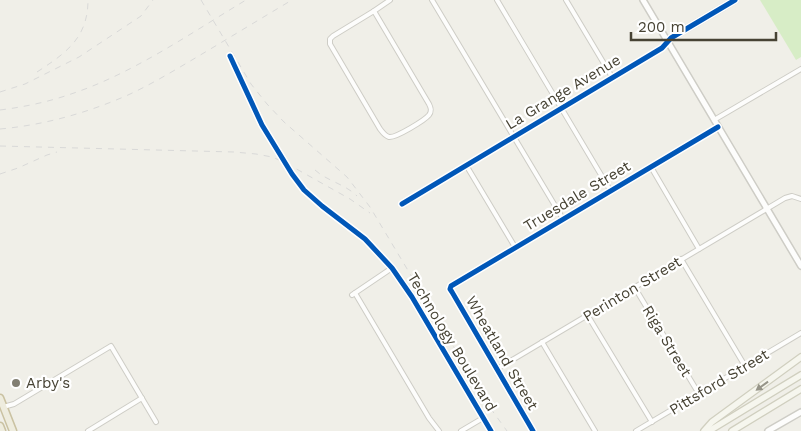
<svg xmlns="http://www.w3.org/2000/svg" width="801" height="431" viewBox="0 0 801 431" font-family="'Work Sans',sans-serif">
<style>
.green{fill:#d7edc6}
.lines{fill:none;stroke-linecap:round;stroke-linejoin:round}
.minor-casing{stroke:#cecdc6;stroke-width:6}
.tertiary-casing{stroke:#cecdc6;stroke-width:8}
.secondary-casing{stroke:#d0cfbf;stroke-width:8}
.trunk-casing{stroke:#cac2a2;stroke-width:9}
.minor{stroke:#fdfdfc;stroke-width:4}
.tertiary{stroke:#fdfdfc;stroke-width:5}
.secondary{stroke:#f6f6ee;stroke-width:5.5}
.trunk{stroke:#eeecde;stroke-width:6}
.rail{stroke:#d9d9d8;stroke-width:1;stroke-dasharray:6 6;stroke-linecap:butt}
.cycleway-casing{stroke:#fff;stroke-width:8}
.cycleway{stroke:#0057b8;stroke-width:5}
.oneway{fill:#969488}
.poi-dot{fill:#827f73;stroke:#fff;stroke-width:2}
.labels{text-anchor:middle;stroke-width:4.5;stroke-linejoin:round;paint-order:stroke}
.street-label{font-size:15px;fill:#474334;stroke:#fff}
.poi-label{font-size:15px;fill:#474334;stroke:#fff;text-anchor:start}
</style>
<rect width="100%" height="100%" fill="#f0efe8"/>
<path class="green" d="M760 0H801V57L796 60Z"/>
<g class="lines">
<g class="minor-casing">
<g id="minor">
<path d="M432 0 563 219"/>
<path d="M497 0 610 190"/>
<path d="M566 0 612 77"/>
<path d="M374 11 429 104C431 108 432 111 429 115 425 120 396 138 389 137 385 136 383 133 380 129L330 44V39L333 36Z"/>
<path d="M374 11 390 0"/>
<path d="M230 56 262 125 292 174 304 190 322 206 365 239 392 268 412 297 491 431"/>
<path d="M714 120 801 69"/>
<path d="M466 165 515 247"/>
<path d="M651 167 699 249"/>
<path d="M402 204 662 48 667 42"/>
<path d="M681 259 745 366"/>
<path d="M635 288 699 394"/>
<path d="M355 293 429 418 439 431"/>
<path d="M352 295 392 268"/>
<path d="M588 316 652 422"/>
<path d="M542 342 595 431"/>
<path d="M497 369 785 198 792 196 801 199"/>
<path d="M3 407 14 404 111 346 156 422"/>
<path d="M88 431 142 398"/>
<path d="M461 431 483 418"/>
<path d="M533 431 452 292 450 289 451 286 718 127"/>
<path d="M636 431 801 333"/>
</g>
</g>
<g class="tertiary-casing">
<g id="tertiary">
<path d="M643 0 801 266"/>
<path d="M667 42 671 38 735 0"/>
<path d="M768 431 801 412"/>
</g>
</g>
<g class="secondary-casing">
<g id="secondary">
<path d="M704 431 712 422 801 357"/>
<path d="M709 431 801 375"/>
<path d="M732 431 801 389"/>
</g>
</g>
<g class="trunk-casing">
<g id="trunk">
<path d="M0 398 13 431"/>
<path d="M0 426 2 431"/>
</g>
</g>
<use href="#minor" class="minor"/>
<use href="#tertiary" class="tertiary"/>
<use href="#secondary" class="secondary"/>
<use href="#trunk" class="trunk"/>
<g class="rail">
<path d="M201 0 251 84 267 104 284 122 347 177 370 207 491 409 507 431"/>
<path d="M37 72C66 53 88 38 88 0"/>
<path d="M0 92 25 84 79 57 141 16 153 0"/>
<path d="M0 110C24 107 48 102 71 94 132 74 191 33 246 0"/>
<path d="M0 129C44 125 87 113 128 95 152 84 175 70 197 57 229 38 260 19 292 0"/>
<path d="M0 146 234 152 256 154 272 157 284 162 350 199 370 213"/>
<path d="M315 170C327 181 345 184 357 196"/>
<path d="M0 174 18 168 47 155 57 152"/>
</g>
<g class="cycleway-casing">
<g id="cycleway">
<path d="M230 56 262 125 292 174 304 190 322 206 365 239 392 268 412 297 491 431"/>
<path d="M402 204 662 48 671 38 735 0"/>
<path d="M533 431 452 292 450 289 451 286 718 127"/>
</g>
</g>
<use href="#cycleway" class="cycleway"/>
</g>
<defs><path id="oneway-solid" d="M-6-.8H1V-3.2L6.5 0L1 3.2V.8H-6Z" transform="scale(1.25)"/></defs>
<use class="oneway" href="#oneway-solid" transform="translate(762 386) rotate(144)"/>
<circle class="poi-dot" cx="16" cy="383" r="5"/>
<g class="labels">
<g class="street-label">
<text transform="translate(563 92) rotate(-31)" y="5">La Grange Avenue</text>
<text transform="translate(577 196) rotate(-31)" y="5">Truesdale Street</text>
<text transform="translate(632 289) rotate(-31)" y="5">Perinton Street</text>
<text transform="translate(667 341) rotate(59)" y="5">Riga Street</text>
<text transform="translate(452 342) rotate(59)" y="5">Technology Boulevard</text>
<text transform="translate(502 353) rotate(60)" y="5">Wheatland Street</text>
<text transform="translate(719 382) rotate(-31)" y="5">Pittsford Street</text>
</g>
<g class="poi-label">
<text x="26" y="388">Arby's</text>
</g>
</g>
<path d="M631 32v8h145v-8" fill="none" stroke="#474334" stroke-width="2.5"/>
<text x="638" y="32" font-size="15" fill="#474334" stroke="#ffffff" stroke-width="4" paint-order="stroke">200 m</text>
</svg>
